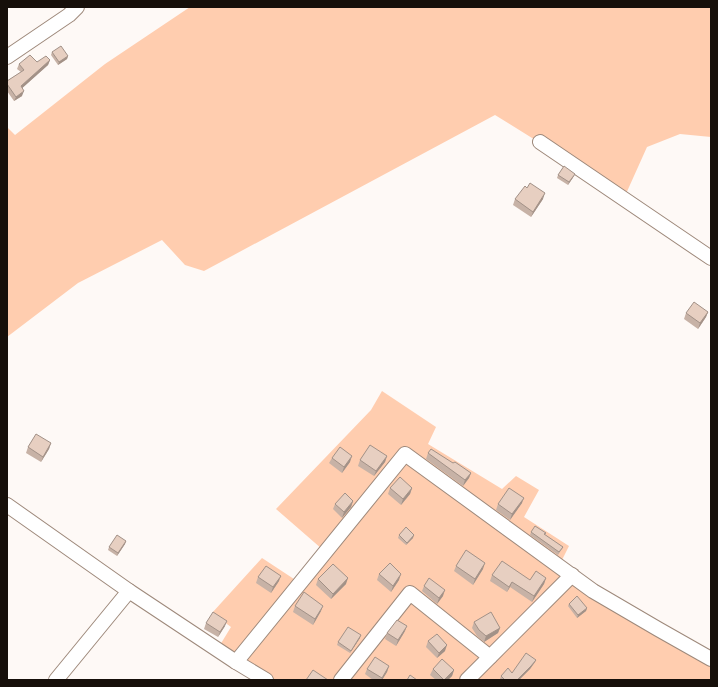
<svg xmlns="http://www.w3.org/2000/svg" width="718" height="687" viewBox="0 0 718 687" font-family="Helvetica,sans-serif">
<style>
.green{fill:#ffcdaf}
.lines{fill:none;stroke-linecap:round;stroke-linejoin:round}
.minor-casing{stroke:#9e897b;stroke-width:16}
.minor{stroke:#fff;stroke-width:14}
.wall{fill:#c7b2a6}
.shaded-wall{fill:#a29187}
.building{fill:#e7cfc1;stroke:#a29187}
</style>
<rect width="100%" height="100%" fill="#fef9f6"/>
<g class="green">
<path d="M190 7H711V137L680 134 647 147 625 196 495 115 204 271 185 265 162 240 78 283 7 337V127L15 135 105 64Z"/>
<path d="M382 391 436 427 428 444 502 489 516 476 539 490 524 517 569 546 561 562 598 590 711 652V680H273L244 663 220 645 231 627 212 613 262 558 297 581 322 549 276 509 371 410Z"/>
</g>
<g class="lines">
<g class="minor-casing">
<g id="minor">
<path d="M7 57 69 15 77 7"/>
<path d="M540 142 711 258"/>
<path d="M7 505 129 591"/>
<path d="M236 662 405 454 593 591 658 629 711 659"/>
<path d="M56 680 129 591 236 662 266 680"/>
<path d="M341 680 410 593 490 657"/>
<path d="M467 680 572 575"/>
</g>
</g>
<use href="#minor" class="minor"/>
</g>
<g class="wall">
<path d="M52 52 68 56 67 59 58 65 51 55Z"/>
<path d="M50 60 48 65 22 88V96L14 101 7 91V81L21 72 17 69 19 64Z"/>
<path d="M558 175 574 176 568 185 557 178Z"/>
<path d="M515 199H543L531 217 513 205Z"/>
<path d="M708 312 706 317 698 329 684 319 686 313Z"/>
<path d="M51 443 49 449 41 462 26 453 28 447Z"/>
<path d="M428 453 453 463 471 473 469 478 463 486 426 459Z"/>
<path d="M387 456 385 462 374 476 358 466 360 460Z"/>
<path d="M332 458 350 462 342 473 329 463Z"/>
<path d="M390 488H412L410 494 401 505 388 494Z"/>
<path d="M353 501 351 507 342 518 333 509 335 504Z"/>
<path d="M522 503 510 520 496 510 498 504Z"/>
<path d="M531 532 546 533 545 535 563 547 562 549 558 555 530 535Z"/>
<path d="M399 535 413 538 406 545 398 538Z"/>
<path d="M126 541 125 544 117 556 108 550 109 547Z"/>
<path d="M456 566 483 569 473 585 454 571Z"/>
<path d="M379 574 399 580 391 592 377 580Z"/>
<path d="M492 575 530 580 546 578 544 584 532 602 510 587 507 592 490 581Z"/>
<path d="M258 577 279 581 271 593 256 583Z"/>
<path d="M318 579 346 584 331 599 316 585Z"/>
<path d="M424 586 443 596 437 604 422 591Z"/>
<path d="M569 604 587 608 586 611 577 618 568 606Z"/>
<path d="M295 606 321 611 313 625 293 612Z"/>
<path d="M474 622 500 628 498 633 484 642 477 636 472 628Z"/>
<path d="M206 623 225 626 218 637 204 629Z"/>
<path d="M405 631 396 646 385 639 387 633Z"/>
<path d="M360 638 350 653 337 645 338 642Z"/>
<path d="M428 641 445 651 437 658 426 647Z"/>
<path d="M535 662 530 669 519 680H501L500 679 501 676 512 673Z"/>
<path d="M389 666 387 672 382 680H373L365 674 367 669Z"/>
<path d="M433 669 454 670 452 676 448 680H436L430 675Z"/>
</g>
<g class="shaded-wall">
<path d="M68 56 67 59 58 65 59 62Z"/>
<path d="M50 60 48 65 19 91 21 86Z"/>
<path d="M24 91 22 96 14 101 16 97Z"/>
<path d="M575 174 574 176 568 185 569 182Z"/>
<path d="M545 193 543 199 531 217 533 212Z"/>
<path d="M708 312 706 317 698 329 700 323Z"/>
<path d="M51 443 49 449 41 462 43 457Z"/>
<path d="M352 456 350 462 342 473 344 467Z"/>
<path d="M387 456 385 462 374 476 376 471Z"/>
<path d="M471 473 469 478 463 486 465 480Z"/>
<path d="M412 488 410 494 401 505 403 499Z"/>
<path d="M524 498 522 503 510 520 512 514Z"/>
<path d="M353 501 351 507 342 518 344 512Z"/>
<path d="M414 535 413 538 406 545 407 543Z"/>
<path d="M126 541 125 544 117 556 118 553Z"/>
<path d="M485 563 483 569 473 585 475 579Z"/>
<path d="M401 574 399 580 391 592 393 586Z"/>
<path d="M281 576 279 581 271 593 273 587Z"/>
<path d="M348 578 346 584 331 599 333 594Z"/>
<path d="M546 578 544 584 532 602 534 596Z"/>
<path d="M512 582 510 587 507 592 509 587Z"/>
<path d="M445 590 443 596 437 604 439 598Z"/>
<path d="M323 606 321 611 313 625 315 619Z"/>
<path d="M587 608 586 611 577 618 578 615Z"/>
<path d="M227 621 225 626 218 637 220 632Z"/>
<path d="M407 626 405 631 396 646 398 640Z"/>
<path d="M500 628 498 633 484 642 486 636Z"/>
<path d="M361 635 360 638 350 653 351 651Z"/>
<path d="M447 645 445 651 437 658 439 653Z"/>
<path d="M536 660 535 662 530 669 519 680H517Z"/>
<path d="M389 666 387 672 382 680H381Z"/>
<path d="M454 670 452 676 448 680H444Z"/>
</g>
<g class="building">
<path d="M61 46 68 56 59 62 52 52Z"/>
<path d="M30 55 37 62 46 56 50 60 21 86 24 91 16 97 7 84V81L24 70 19 64Z"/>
<path d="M564 166 575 174 569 182 558 175Z"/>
<path d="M530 183 545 193 533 212 515 199 525 186 527 188Z"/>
<path d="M694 302 708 312 700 323 686 313Z"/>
<path d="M36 434 51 443 43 457 28 447Z"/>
<path d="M370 445 387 456 376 471 360 460Z"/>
<path d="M340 447 352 456 344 467 332 458Z"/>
<path d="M431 449 453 463 455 462 471 473 465 480 428 453Z"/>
<path d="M400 477 412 488 403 499 390 488Z"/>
<path d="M509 488 524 498 512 514 498 504Z"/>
<path d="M345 493 353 501 344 512 335 504Z"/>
<path d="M535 526 546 533 544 534 563 547 559 552 531 532Z"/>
<path d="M406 527 414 535 407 543 399 535Z"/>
<path d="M117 535 126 541 118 553 109 547Z"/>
<path d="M466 550 485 563 475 579 456 566Z"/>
<path d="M502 561 530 580 536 571 546 578 534 596 512 582 509 587 492 575Z"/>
<path d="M390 563 401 574 393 586 379 574Z"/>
<path d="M333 564 348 578 333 594 318 579Z"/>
<path d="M266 566 281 576 273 587 258 577Z"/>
<path d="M429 578 445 590 439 598 424 586Z"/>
<path d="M304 592 323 606 315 619 295 606Z"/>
<path d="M577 596 587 608 578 615 569 604Z"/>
<path d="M213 612 227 621 220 632 206 623Z"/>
<path d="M491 612 500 628 486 636 479 630 474 622Z"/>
<path d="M397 620 407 626 398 640 387 633Z"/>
<path d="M348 627 361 635 351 651 338 642Z"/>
<path d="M437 634 447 645 439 653 428 641Z"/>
<path d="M526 653 536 660 531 666 517 680H505L501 676 508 668 512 673Z"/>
<path d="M375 657 389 666 382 678 367 669Z"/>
<path d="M442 659 454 670 444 680 433 669Z"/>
<path d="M313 670 328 680H306Z"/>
<path d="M410 675 417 680H407Z"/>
</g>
<rect width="718" height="687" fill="none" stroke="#160f0a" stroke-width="16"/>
</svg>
